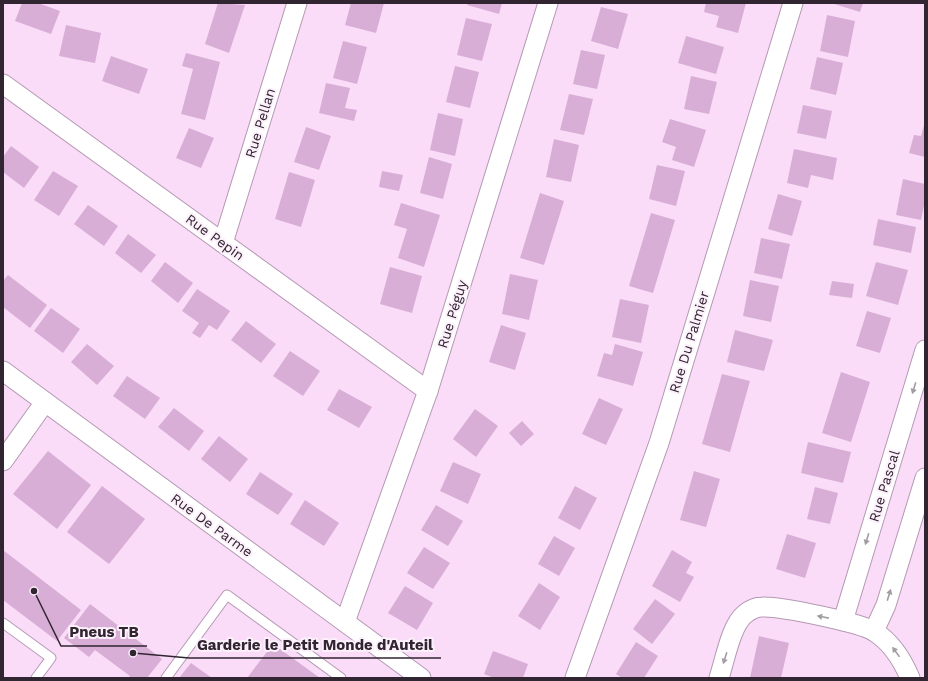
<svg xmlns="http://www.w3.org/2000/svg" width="928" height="681" viewBox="0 0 928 681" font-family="'Work Sans',sans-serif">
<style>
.building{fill:#d8aed6}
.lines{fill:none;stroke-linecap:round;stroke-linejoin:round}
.lane-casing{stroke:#b499b3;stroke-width:11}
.street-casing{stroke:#b499b3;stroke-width:21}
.lane{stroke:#fff;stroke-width:9}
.street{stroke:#fff;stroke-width:19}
.oneway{fill:#a29da2}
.labels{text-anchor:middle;stroke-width:4;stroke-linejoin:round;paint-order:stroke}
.street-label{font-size:14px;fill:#302530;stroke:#fcf0fb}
.leader{fill:none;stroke:#302530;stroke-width:1.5}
.callout-dot{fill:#302530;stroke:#fcf0fb;stroke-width:1.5}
.callout-label{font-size:15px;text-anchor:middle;font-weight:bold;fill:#302530;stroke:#fcf0fb;stroke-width:4;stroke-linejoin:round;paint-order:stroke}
</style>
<rect width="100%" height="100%" fill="#fadcf8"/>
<g class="building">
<path d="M22 3H38L60 11 51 34 15 21Z"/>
<path d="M218 3 245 5 229 53 205 44Z"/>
<path d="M351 3H384L376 33 345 25Z"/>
<path d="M468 3H502L499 14 467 5Z"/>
<path d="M706 3H746L738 33 716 27 719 16 704 12Z"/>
<path d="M831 3H863L860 12Z"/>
<path d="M601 7 628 14 618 49 591 41Z"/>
<path d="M827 15 855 21 848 57 820 51Z"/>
<path d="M466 18 492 24 482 61 457 55Z"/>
<path d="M66 25 101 33 95 63 59 56Z"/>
<path d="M686 36 724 47 716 74 678 63Z"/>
<path d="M343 41 367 47 357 84 333 78Z"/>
<path d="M581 50 605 55 597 89 573 84Z"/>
<path d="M186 53 220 62 205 120 181 114 193 69 182 66Z"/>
<path d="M111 56 148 69 139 94 102 81Z"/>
<path d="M817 57 843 63 836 95 810 89Z"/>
<path d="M455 66 479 72 470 108 446 102Z"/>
<path d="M691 76 717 82 709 114 684 109Z"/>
<path d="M326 83 350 88 345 108 357 110 354 121 319 113Z"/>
<path d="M569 94 593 99 584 135 560 130Z"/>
<path d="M803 105 832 111 826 139 797 133Z"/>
<path d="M438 113 463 119 455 156 430 150Z"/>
<path d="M670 119 706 130 694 167 672 160 676 147 662 142Z"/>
<path d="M925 122V157L909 153 914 135 921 136Z"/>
<path d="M306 127 331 136 319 170 294 162Z"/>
<path d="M189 128 214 138 201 168 176 158Z"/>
<path d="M554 139 579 145 571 182 546 177Z"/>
<path d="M11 146 39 167 24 188 3 172V157Z"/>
<path d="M794 149 837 158 833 180 811 175 808 188 787 183Z"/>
<path d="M429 157 452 164 443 199 420 193Z"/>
<path d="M657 165 685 171 676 206 649 199Z"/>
<path d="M53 171 78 186 59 216 34 200Z"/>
<path d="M382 171 403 175 399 191 379 187Z"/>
<path d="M289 172 315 180 301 227 275 219Z"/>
<path d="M903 179 925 184V201L921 220 896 215Z"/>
<path d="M540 193 564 201 544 265 520 258Z"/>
<path d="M778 194 802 201 792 236 768 229Z"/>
<path d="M401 203 440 215 424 267 398 258 407 229 394 225Z"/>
<path d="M88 205 118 226 104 246 74 224Z"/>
<path d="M651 213 675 220 653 293 629 286Z"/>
<path d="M878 219 916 227 911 253 873 245Z"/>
<path d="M128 234 156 255 141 273 115 253Z"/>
<path d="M761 238 790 244 782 279 754 273Z"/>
<path d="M165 262 193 283 178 303 151 281Z"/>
<path d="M876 262 908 270 898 305 866 296Z"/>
<path d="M390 267 422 276 412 313 380 304Z"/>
<path d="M510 274 538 280 529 320 502 314Z"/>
<path d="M8 275 47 305 30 328 3 307V281Z"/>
<path d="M750 280 779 286 771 322 743 316Z"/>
<path d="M832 281 854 284 852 298 829 295Z"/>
<path d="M197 289 230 311 217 330 209 325 200 338 192 333 199 323 182 311Z"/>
<path d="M620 299 649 305 641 343 612 337Z"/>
<path d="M51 308 80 329 63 353 34 331Z"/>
<path d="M867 311 891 318 880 353 856 346Z"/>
<path d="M246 321 276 344 261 363 231 340Z"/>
<path d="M501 325 526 333 515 370 489 362Z"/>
<path d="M735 330 773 340 764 371 727 362Z"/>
<path d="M87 344 114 366 97 385 71 362Z"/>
<path d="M615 344 643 352 633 386 597 376 604 353 612 355Z"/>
<path d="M290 351 320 371 303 396 273 376Z"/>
<path d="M841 372 870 382 851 442 822 433Z"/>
<path d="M722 374 750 381 730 452 702 444Z"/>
<path d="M127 376 160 398 145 419 113 396Z"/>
<path d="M339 389 372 407 359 428 327 410Z"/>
<path d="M599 398 623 409 606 445 582 434Z"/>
<path d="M174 408 204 431 189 451 158 427Z"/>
<path d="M475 409 498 426 476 457 453 439Z"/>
<path d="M522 421 534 434 521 446 509 433Z"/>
<path d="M219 436 248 459 230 482 201 459Z"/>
<path d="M808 442 851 452 843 483 801 473Z"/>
<path d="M48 451 91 485 57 529 13 494Z"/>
<path d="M453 462 481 474 468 504 440 491Z"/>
<path d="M694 471 720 479 706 527 680 520Z"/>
<path d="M260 472 293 494 278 515 246 494Z"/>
<path d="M102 486 145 519 109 564 67 532Z"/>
<path d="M575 486 597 498 580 530 558 518Z"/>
<path d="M815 487 838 493 830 524 807 519Z"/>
<path d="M305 500 339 523 324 546 290 524Z"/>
<path d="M436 505 463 521 448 546 421 530Z"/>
<path d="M787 534 816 543 805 578 776 569Z"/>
<path d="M554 536 575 548 559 576 538 564Z"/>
<path d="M424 547 450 563 433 589 407 573Z"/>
<path d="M3 550 81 610 57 641 3 600Z"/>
<path d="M672 550 692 562 686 573 694 577 680 602 652 586Z"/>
<path d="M539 583 560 597 540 630 518 616Z"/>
<path d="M405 586 433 603 417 630 388 613Z"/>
<path d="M655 599 675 614 652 644 633 629Z"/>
<path d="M90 604 162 659 147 678H129L130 676 95 650 89 657 64 638Z"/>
<path d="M759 636 789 643 781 678H750Z"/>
<path d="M636 642 658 656 644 678H622L616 674Z"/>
<path d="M273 644 320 678H247Z"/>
<path d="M493 651 528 664 523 678H494L484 674Z"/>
<path d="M191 663 212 678H179Z"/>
</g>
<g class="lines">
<g class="lane-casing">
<g id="lane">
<path d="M3 623 51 658 36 678"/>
<path d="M166 678 227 595 341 678"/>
</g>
</g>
<g class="street-casing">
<g id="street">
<path d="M3 84 428 391"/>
<path d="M223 243 297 3"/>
<path d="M3 371 421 678"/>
<path d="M3 461 45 402"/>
<path d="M843 621 925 350"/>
<path d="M345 622 428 391 548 3"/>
<path d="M874 631 886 605 925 478"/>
<path d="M575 678 659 443 793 3"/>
<path d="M719 678C725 660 731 625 745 614 750 610 756 607 762 607 780 606 862 623 875 632 892 643 902 659 910 678"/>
</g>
</g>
<use href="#lane" class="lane"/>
<use href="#street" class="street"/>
</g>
<defs><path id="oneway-solid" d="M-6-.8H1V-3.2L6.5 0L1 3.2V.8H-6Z"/></defs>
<g class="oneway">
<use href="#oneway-solid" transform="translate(914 388) rotate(107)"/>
<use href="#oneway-solid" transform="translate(867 539) rotate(107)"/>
<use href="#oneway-solid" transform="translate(889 595) rotate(-73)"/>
<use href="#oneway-solid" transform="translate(823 617) rotate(-169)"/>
<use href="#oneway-solid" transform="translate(896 652) rotate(-126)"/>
<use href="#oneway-solid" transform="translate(725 658) rotate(108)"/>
</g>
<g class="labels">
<g class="street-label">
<text transform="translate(260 123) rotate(-73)" y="5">Rue Pellan</text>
<text transform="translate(215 237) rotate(36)" y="5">Rue Pepin</text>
<text transform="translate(452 314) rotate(-73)" y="5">Rue Péguy</text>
<text transform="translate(689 342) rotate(-73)" y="5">Rue Du Palmier</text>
<text transform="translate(884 486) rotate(-73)" y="5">Rue Pascal</text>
<text transform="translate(212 525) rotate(36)" y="5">Rue De Parme</text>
</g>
</g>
<path class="leader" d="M34 591L61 646H147M133 653L189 658H441"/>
<g class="callout-dot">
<circle cx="34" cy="591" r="4"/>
<circle cx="133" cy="653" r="4"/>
</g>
<g class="callout-label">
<text x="104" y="637">Pneus TB</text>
<text x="315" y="650">Garderie le Petit Monde d'Auteil</text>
</g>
<rect width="928" height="681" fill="none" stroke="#302530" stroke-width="8"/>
</svg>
